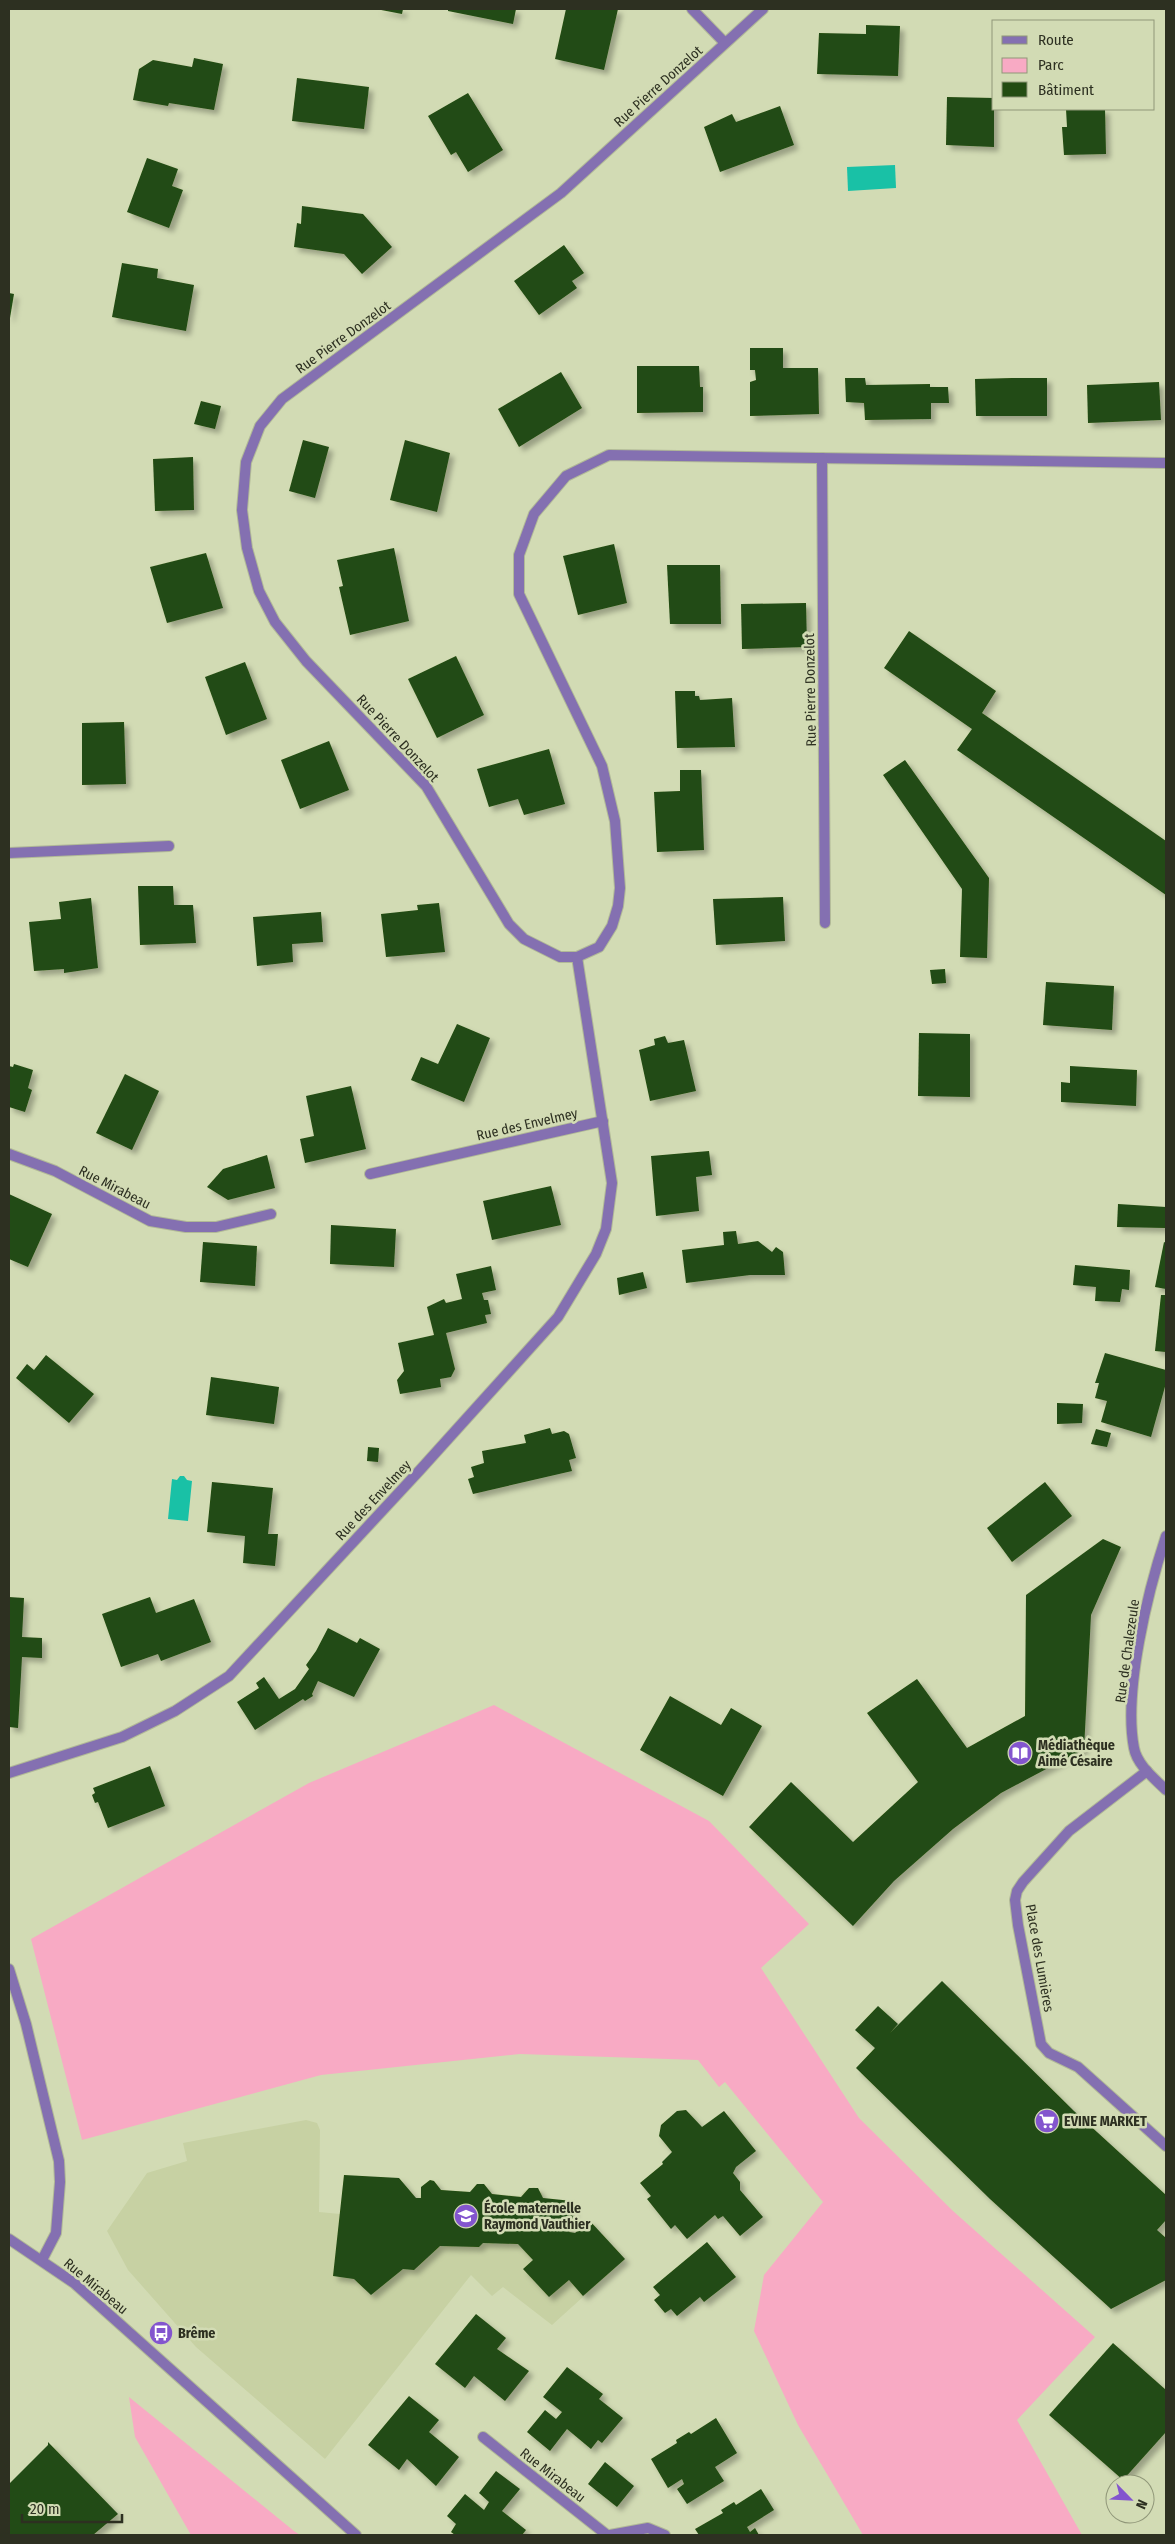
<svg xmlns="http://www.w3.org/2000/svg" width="1175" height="2544" viewBox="0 0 1175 2544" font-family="'Fira Sans Condensed',sans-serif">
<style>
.built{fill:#c7d1a3}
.green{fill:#f8aac4}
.water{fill:#19c1a6}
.building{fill:#234c12;filter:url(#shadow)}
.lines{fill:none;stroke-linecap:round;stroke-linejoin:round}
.minor-casing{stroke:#b1b997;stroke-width:12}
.tertiary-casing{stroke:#b1b997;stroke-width:12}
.minor{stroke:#8470b1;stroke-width:10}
.tertiary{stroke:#8470b1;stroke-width:10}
.labels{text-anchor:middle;stroke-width:5;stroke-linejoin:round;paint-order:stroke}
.street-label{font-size:14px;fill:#2d3021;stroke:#d2dbb4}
.poi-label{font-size:14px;font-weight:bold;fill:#2d3021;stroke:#d2dbb4;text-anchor:start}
</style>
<defs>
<filter id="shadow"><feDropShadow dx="4.5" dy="4.5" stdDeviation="2.5" flood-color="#0004"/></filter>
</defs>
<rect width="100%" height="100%" fill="#d2dbb4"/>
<path class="built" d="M306 2120 317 2123 320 2130 319 2212 340 2214 344 2175 416 2198H420L421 2187 430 2180 434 2181 441 2190 470 2192 477 2184H484L492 2194 520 2196 524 2191 534 2187 542 2193 543 2198 572 2201 573 2227 569 2232 575 2233 589 2220 625 2259 552 2325 503 2287 492 2296 471 2275 325 2459 196 2347 128 2270 107 2231 147 2173 187 2161 183 2143Z"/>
<g class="green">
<path d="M494 1705 709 1821 809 1924 761 1968 859 2118 953 2211 1095 2337 1017 2420 1082 2535H863L798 2425 754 2331 764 2275 823 2202 725 2082 719 2087 698 2060 520 2054 321 2075 82 2140 31 1939 309 1783Z"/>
<path d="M129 2397 294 2531 300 2535H191L135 2437Z"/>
</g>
<g class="water">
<path d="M895 165 896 188 848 191 847 167Z"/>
<path d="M180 1476H184L187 1480 192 1481 188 1521 168 1519 172 1479 177 1480Z"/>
</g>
<g class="building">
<path d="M376 9H403L402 14Z"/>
<path d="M448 9H516L513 24 448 11Z"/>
<path d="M566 9H618L604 70 555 59Z"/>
<path d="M866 25 900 26 898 76 817 74 819 33 866 34Z"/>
<path d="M194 58 223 64 214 110 169 103 168 106 133 100 139 69 153 60 192 67Z"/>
<path d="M297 78 369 87 364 129 292 121Z"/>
<path d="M468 93 503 150 468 172 456 152 451 155 428 116Z"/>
<path d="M947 97 994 98V147L946 145Z"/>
<path d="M780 106 794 145 720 172 704 127 732 114 736 122Z"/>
<path d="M1066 109H1105L1106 154 1064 155 1062 127H1067Z"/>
<path d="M147 158 178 169 172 186 183 190 169 228 127 212Z"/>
<path d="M302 206 363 214 392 247 362 274 344 254 294 247 297 223 301 224Z"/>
<path d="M564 245 584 273 572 281 577 288 539 315 514 281Z"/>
<path d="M122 263 158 269 157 278 194 285 186 331 112 317Z"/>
<path d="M9 293 14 294 10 318H9Z"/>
<path d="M750 348H783V368H818L819 414 750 416V382L756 380 755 370H750Z"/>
<path d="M637 366H699L700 387H703V412L637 413Z"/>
<path d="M561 372 582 408 519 447 498 409Z"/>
<path d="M845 378H865L866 385 930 384V387H948L949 403H931V419L865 420 864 403 846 402Z"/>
<path d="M1012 378H1047V416H976L975 379Z"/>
<path d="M1159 382 1161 420 1088 423 1087 385Z"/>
<path d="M201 401 221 406 215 429 194 424Z"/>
<path d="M303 440 329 447 315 498 289 491Z"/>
<path d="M405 440 450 453 437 512 390 500Z"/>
<path d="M193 457 194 510 155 511 153 459Z"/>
<path d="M614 544 627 603 578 615 563 556Z"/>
<path d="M394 548 409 621 350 635 339 587 343 586 337 560Z"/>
<path d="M206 553 223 608 167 623 150 567Z"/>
<path d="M667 565H720L721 624H670Z"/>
<path d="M806 603 807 647 742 649 741 604Z"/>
<path d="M909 631 996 691 982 713 1166 841V895L957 750 972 729 884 668Z"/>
<path d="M456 656 484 715 437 738 408 679Z"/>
<path d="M245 662 267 719 226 735 205 677Z"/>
<path d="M675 691H695V696H699L700 700 732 698 735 747 677 748Z"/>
<path d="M124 722 126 784 82 785V723Z"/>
<path d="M329 741 349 790 300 809 281 760Z"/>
<path d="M549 749 565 804 524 815 518 799 489 807 477 769Z"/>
<path d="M905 760 989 878 987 958 960 957 962 889 883 775Z"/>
<path d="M680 770H701L704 850 657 852 654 792 680 791Z"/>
<path d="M138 886H173L174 905H193L196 943 140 945Z"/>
<path d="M783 897 785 941 716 945 713 899Z"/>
<path d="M91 898 98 968 64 973V969L34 971 29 922 61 919 59 902Z"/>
<path d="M439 903 445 952 386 957 381 914 418 910 417 905Z"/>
<path d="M321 912 323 942 292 944 293 962 257 966 253 917Z"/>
<path d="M945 969 946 983 932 984 930 970Z"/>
<path d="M1046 982 1114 986 1112 1030 1043 1025Z"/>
<path d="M457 1024 490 1038 464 1102 411 1080 421 1057 438 1064Z"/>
<path d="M919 1033 970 1034V1097L918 1096Z"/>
<path d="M665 1036 668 1043 684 1040 696 1091 650 1101 639 1050 655 1045 654 1039Z"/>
<path d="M14 1064 33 1070 28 1088 32 1090 25 1112 9 1107V1066L13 1067Z"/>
<path d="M1070 1066 1137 1070 1136 1106 1061 1102V1082L1070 1083Z"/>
<path d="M125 1074 159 1091 132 1150 96 1133Z"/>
<path d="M351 1086 366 1149 305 1163 300 1139 314 1136 306 1096Z"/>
<path d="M709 1151 712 1175 696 1177 699 1211 656 1216 651 1156Z"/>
<path d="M267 1155 275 1188 228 1200 207 1187 223 1169Z"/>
<path d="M551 1186 561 1225 492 1240 483 1201Z"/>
<path d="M9 1194 52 1214 28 1267 9 1259Z"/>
<path d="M1118 1204 1166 1207V1228L1117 1227Z"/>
<path d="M331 1225 396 1229 394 1267 330 1264Z"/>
<path d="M736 1231 738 1244 758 1241 772 1252 776 1247 783 1252 785 1275H750L686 1283 682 1250 724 1245 723 1232Z"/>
<path d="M203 1242 257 1246 255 1286 200 1282Z"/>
<path d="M1164 1242 1166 1243V1289L1155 1287Z"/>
<path d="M1075 1265 1130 1270 1129 1290 1122 1289 1120 1302 1095 1301 1096 1287 1073 1285Z"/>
<path d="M491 1266 496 1290 482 1293 484 1300H488L491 1314 485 1315 487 1323 446 1333 455 1369 451 1377 440 1379 441 1387 400 1394 397 1380 404 1371 398 1343 434 1335 427 1307 444 1299 446 1303 462 1299 456 1274Z"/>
<path d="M643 1272 647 1288 619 1295 617 1278Z"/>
<path d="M1161 1295H1166V1352L1155 1351Z"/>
<path d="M1105 1353 1166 1370V1383L1151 1437 1101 1422 1107 1401 1095 1398 1099 1383H1095Z"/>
<path d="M46 1355 94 1394 69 1423 16 1378 27 1364 34 1370Z"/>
<path d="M211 1377 279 1387 274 1424 206 1415Z"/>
<path d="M1057 1403 1083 1404 1082 1423 1057 1424Z"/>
<path d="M550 1428 552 1434 564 1431 569 1434 576 1458 569 1460 572 1471 473 1494 468 1479 474 1477 471 1467 484 1463 482 1451 526 1443 524 1435Z"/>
<path d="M1096 1429 1111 1433 1107 1447 1091 1444Z"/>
<path d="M368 1447 379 1448 378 1462 367 1461Z"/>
<path d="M212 1482 273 1488 268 1534H278L275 1566 243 1563 245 1536 207 1532Z"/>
<path d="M1045 1482 1072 1516 1012 1562 987 1528Z"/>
<path d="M1103 1539 1121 1547 1091 1615 1084 1749 1001 1793 953 1829 894 1881 853 1926 749 1827 791 1782 853 1842 918 1782 867 1713 917 1679 967 1748 1025 1716 1026 1595Z"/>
<path d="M9 1597 24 1598 22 1637 42 1638V1658L22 1657 18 1728 9 1727Z"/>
<path d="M150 1597 156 1613 194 1599 211 1642 161 1661 158 1654 121 1667 102 1614Z"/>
<path d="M328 1628 357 1643 360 1638 380 1649 354 1697 318 1681 312 1694 313 1696 305 1701 303 1699 255 1730 237 1702 259 1688 256 1683 264 1677 279 1699 295 1689 309 1669 306 1665 316 1651Z"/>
<path d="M670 1696 721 1725 731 1708 762 1726 723 1796 640 1750Z"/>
<path d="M150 1766 165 1806 108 1828 98 1802 95 1803 92 1795 95 1793 93 1788Z"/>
<path d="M942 1981 1074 2111 1166 2195V2220L1157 2230 1166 2238V2280L1111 2309 990 2199 856 2068 875 2048 855 2030 878 2006 898 2024 890 2033Z"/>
<path d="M686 2110 702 2127 724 2111 756 2151 736 2167 733 2173 740 2182V2190L763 2217 740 2236 723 2216 718 2219 715 2215 687 2239 675 2225 671 2229 647 2199 651 2196 640 2183 663 2164 662 2162 672 2152 659 2136 661 2125 677 2111Z"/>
<path d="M344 2175 399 2178 416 2198H421V2187L430 2180 434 2181 441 2190 470 2192 477 2184H484L492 2194 521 2197 529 2188H538L543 2198 572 2201 573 2227 569 2232 575 2233 589 2220 625 2259 583 2296 569 2280 549 2297 523 2269 533 2260 518 2244 483 2243 479 2247 440 2246 414 2270 403 2269 371 2295 354 2279 333 2276Z"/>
<path d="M707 2242 736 2277 704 2302 700 2297 677 2316 671 2309 665 2313 654 2300 660 2295 653 2287Z"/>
<path d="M476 2314 506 2338 497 2349 529 2371 505 2401 474 2376 465 2388 435 2364Z"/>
<path d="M1113 2343 1166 2390V2432L1123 2480 1049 2415Z"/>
<path d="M567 2367 603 2394 599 2399 623 2418 602 2443 598 2440 591 2449 567 2429 550 2451 527 2432 545 2410 556 2419 562 2412 543 2397Z"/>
<path d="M409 2396 439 2420 429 2432 459 2457 436 2486 407 2459 399 2470 368 2445Z"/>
<path d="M716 2418 737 2453 715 2467 724 2481 687 2504 677 2489 684 2484 682 2479 668 2488 651 2459 677 2443 676 2440 689 2432 691 2434Z"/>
<path d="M48 2442 118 2514 93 2535H9V2484L48 2445Z"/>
<path d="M605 2462 634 2486 617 2507 588 2484Z"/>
<path d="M496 2471 520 2489 502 2511 526 2530 522 2535H455L451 2532 456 2524 447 2516 465 2494 484 2510 489 2502 479 2493Z"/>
<path d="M761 2489 774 2510 747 2527 750 2532 755 2528 759 2535H699L695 2529 723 2513 721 2510 734 2502 736 2505Z"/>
</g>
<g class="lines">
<g class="minor-casing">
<g id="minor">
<path d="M692 9 725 43"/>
<path d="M763 9 561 193 282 399 260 426 246 462 242 510 247 548 259 591 275 622 306 661 426 786 509 924 524 939 560 957H577L599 947 612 926 618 906 620 888 615 821 602 766 519 594V555L534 514 566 476 609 455 1166 463"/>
<path d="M822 458 825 923"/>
<path d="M9 853 169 846"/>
<path d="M9 1154 55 1171 150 1221 186 1227H216L271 1214"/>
<path d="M370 1174 603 1121"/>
<path d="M1147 1771 1069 1831 1023 1882 1017 1891 1015 1900 1018 1925 1041 2044 1049 2053 1078 2067 1166 2146"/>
<path d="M9 1773 122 1737 175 1711 229 1676 420 1470 558 1317 596 1254 606 1229 612 1183 577 957"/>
<path d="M9 1969 26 2024 59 2161 60 2182 56 2233 42 2260"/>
<path d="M9 2239 74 2283 356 2535"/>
<path d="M483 2437 607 2535"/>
<path d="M610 2535 648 2528 665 2535"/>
</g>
</g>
<g class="tertiary-casing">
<path id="tertiary" d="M1166 1536C1148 1591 1123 1691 1134 1748 1137 1765 1155 1779 1166 1790"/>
</g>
<use href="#minor" class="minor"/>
<use href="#tertiary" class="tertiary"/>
</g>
<defs>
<g id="library-disc" transform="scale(1.25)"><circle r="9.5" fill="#8355ce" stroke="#d2dbb4"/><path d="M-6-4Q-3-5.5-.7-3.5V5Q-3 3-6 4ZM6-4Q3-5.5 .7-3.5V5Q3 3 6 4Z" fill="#fff"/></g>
<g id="supermarket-disc" transform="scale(1.25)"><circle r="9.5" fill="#8355ce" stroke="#d2dbb4"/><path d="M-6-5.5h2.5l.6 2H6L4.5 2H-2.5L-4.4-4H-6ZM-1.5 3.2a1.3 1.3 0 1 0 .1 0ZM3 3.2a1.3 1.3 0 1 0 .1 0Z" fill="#fff"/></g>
<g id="school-disc" transform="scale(1.25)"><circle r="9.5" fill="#8355ce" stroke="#d2dbb4"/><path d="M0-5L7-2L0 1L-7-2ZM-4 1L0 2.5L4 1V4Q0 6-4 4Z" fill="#fff"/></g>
<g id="bus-disc" transform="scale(1.25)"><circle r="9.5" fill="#8355ce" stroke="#d2dbb4"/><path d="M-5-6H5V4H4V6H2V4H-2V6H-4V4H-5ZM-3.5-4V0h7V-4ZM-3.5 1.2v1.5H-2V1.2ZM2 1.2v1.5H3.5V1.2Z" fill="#fff"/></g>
</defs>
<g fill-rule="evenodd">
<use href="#library-disc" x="1020" y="1753"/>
<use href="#supermarket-disc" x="1047" y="2121"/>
<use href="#school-disc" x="466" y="2216"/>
<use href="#bus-disc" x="161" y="2333"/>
</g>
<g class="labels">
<g class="street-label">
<text transform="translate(658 86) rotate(-42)" y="5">Rue Pierre Donzelot</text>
<text transform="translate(343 337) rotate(-36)" y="5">Rue Pierre Donzelot</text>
<text transform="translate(810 690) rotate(-91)" y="5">Rue Pierre Donzelot</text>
<text transform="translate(398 738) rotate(47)" y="5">Rue Pierre Donzelot</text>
<text transform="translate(527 1124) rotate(-13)" y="5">Rue des Envelmey</text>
<text transform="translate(115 1187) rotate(27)" y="5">Rue Mirabeau</text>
<text transform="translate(373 1500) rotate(-47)" y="5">Rue des Envelmey</text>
<text transform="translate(1127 1651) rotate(-82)" y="5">Rue de Chalezeule</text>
<text transform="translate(1040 1958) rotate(80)" y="5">Place des Lumières</text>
<text transform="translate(96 2286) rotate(40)" y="5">Rue Mirabeau</text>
<text transform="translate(553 2475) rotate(38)" y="5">Rue Mirabeau</text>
</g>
<g class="poi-label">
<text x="1038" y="1750">Médiathèque<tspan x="1038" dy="16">Aimé Césaire</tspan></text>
<text x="1064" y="2126">EVINE MARKET</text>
<text x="484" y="2213">École maternelle<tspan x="484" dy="16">Raymond Vauthier</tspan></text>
<text x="178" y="2338">Brême</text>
</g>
</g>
<rect width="1175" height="2544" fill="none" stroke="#2d3021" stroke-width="20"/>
<rect x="992" y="20" width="162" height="90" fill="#d2dbb4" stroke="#909779"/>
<rect x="1002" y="36" width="25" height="8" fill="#8470b1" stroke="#909779"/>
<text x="1038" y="45" font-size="15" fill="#2d3021">Route</text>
<rect x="1002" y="58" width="25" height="15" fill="#f8aac4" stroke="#909779"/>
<text x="1038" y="70" font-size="15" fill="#2d3021">Parc</text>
<rect x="1002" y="82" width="25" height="15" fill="#234c12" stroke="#909779"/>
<text x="1038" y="95" font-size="15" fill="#2d3021">Bâtiment</text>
<g transform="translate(1130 2499) rotate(114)"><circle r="24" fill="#d2dbb4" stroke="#909779"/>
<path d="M0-4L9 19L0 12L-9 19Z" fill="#8355ce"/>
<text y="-8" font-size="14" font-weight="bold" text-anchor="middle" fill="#2d3021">N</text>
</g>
<path d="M22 2514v8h100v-8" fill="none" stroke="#2d3021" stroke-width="2.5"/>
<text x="30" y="2514" font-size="15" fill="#2d3021" stroke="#d2dbb4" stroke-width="4" paint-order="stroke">20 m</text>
</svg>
